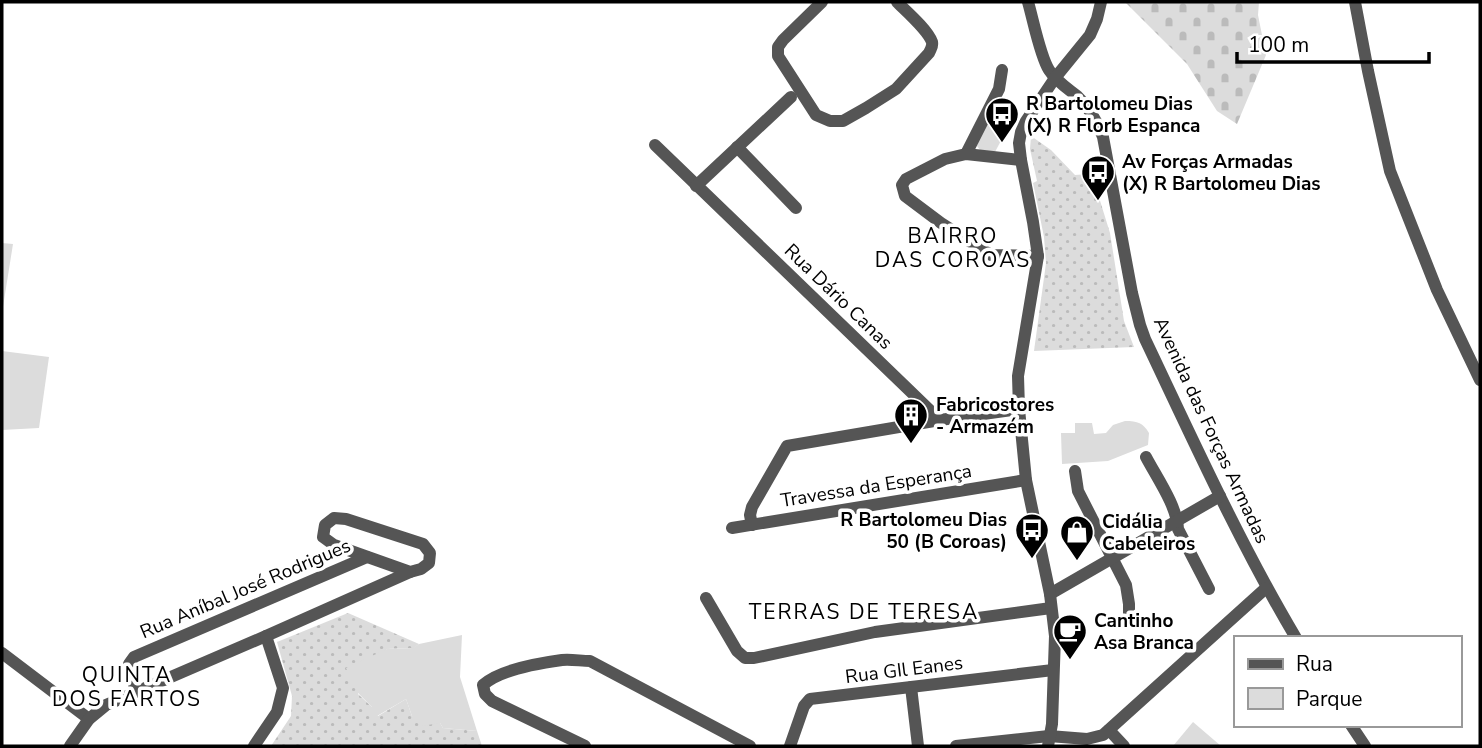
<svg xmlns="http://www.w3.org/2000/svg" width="1482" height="748" viewBox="0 0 1482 748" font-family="'Nunito Sans',sans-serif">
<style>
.grass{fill:url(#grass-dots)}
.cemetery{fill:url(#cemetery-stones)}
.green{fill:#dcdcdc}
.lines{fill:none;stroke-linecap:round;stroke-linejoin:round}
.minor{stroke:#555;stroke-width:12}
.labels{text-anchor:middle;stroke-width:7;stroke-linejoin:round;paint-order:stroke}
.poi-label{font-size:19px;font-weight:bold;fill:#000;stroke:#fff;text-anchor:start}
.street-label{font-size:19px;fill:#000;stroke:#fff}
.neighbourhood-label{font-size:21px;letter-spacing:2px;fill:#000;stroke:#fff}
</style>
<defs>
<pattern id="grass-dots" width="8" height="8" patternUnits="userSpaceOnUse" patternTransform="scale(1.75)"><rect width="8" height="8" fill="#dcdcdc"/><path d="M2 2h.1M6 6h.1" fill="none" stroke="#bbb" stroke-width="1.8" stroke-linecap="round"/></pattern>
<pattern id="cemetery-stones" width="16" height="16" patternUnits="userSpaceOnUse" patternTransform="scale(1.75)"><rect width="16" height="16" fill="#dcdcdc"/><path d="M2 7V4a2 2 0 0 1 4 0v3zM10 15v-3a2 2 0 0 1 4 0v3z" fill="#bbb"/></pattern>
</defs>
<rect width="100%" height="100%" fill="#fff"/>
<g class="grass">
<path d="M1031 136 1051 150 1075 175 1088 174 1093 178 1110 233 1124 321 1134 347 1034 351 1046 263 1044 237 1033 183 1037 181 1030 149Z"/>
<path d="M348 613 419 644 414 648 387 649 358 694 372 707 378 716 406 699 412 716 440 723 443 728 477 731 482 746H271L291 716 292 696 277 642Z"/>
</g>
<path class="cemetery" d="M1125 2H1259L1258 15 1266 55 1237 124 1217 111 1187 64Z"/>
<g class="green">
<path d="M995 107 1014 116 995 152 980 150 977 146 978 142Z"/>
<path d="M2 243 13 244 2 313Z"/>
<path d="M2 351 49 357 39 428 2 430Z"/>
<path d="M1125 421C1138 421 1143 423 1149 433L1148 445 1108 461 1062 464 1061 433H1075V423H1092L1094 434 1106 433 1113 425Z"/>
<path d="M462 635 460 677 477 731 443 728 440 723 422 726 412 716 406 699 377 716 372 711V707L359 694 346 668 387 649 413 648 419 644Z"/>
<path d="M1193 722 1221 746H1173Z"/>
</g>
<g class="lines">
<g class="minor">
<path d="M822 2 783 40 778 47V56L816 115 830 121H843L866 108 896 89 929 53C931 48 933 47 932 42 928 30 906 11 897 2"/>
<path d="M1028 2C1033 19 1040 56 1049 70 1056 81 1067 88 1077 96 1090 108 1097 121 1103 137L1132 293 1140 325 1145 339C1193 440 1239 542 1296 638"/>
<path d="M1355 2 1368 71 1390 171 1437 290 1480 380"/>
<path d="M655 145 940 420 1019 409"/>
<path d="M737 147 796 208"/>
<path d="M966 154 999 89 1002 70"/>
<path d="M1021 160 966 154 945 159 906 179 902 185 905 196 941 223 991 255 1038 256"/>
<path d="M696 186 791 97"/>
<path d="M1146 457C1157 478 1177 506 1178 529L1209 589"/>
<path d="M1075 471 1078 491 1126 585 1129 604V618"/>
<path d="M334 518 346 519 423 544 430 553 429 563 421 569 410 572 334 545 323 537 325 525Z"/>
<path d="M752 525 750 515 752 507 787 446 940 420"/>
<path d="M732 528 1026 480"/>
<path d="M1050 594 1220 496"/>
<path d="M706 598 737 651 745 658H754L875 632 1051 608"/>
<path d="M2 653 89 719"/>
<path d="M911 687 918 746"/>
<path d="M136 692 129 664 134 657 367 557"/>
<path d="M1351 725 1365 746"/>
<path d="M1109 730 1124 746"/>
<path d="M70 746 89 719 106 705 266 636 410 572"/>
<path d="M254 746 277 712 283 688 266 636"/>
<path d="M585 746 492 701 485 694 483 685C499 670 540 663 562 660 571 659 581 661 590 661L750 746"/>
<path d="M790 746 804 706 810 699 1053 670"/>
<path d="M956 746 1049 736 1087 739 1103 735 1266 588"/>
<path d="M1048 746 1052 724 1055 636 1050 594 1026 480 1019 409 1018 376 1038 256 1033 222 1021 160 1019 143 1021 132 1026 121 1055 78 1090 35 1097 19 1101 2"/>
</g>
</g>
<defs>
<g id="bus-pin" transform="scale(1.75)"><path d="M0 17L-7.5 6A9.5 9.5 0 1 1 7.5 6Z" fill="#000" stroke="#fff"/><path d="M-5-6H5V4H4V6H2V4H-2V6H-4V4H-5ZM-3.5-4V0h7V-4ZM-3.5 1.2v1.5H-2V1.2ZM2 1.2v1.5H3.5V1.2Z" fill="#fff"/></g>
<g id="building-pin" transform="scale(1.75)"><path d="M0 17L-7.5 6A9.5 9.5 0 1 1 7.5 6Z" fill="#000" stroke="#fff"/><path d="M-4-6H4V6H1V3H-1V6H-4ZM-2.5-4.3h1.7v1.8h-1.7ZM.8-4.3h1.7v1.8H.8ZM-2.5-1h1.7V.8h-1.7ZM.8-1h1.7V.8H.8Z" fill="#fff"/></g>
<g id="shop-pin" transform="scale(1.75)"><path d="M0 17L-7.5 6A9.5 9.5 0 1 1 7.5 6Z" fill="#000" stroke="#fff"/><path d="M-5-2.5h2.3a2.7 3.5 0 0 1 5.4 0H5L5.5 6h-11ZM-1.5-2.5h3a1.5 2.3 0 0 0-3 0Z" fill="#fff"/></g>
<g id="cafe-pin" transform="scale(1.75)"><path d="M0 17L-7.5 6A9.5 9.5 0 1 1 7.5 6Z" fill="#000" stroke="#fff"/><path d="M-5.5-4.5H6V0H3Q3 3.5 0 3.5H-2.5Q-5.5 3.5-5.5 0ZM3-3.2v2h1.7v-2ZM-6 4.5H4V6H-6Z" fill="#fff"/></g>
</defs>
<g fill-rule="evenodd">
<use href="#bus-pin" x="1002" y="114"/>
<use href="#bus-pin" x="1098" y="172"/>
<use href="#building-pin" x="911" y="415"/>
<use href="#bus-pin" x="1032" y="530"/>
<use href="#shop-pin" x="1077" y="532"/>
<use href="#cafe-pin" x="1070" y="631"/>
</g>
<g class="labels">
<g class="poi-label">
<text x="1026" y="110">R Bartolomeu Dias<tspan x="1026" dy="22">(X) R Florb Espanca</tspan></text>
<text x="1122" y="168">Av Forças Armadas<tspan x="1122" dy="22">(X) R Bartolomeu Dias</tspan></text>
<text x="936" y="411">Fabricostores<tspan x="936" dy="22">- Armazém</tspan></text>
<text x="1007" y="526" text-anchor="end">R Bartolomeu Dias<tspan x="1007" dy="22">50 (B Coroas)</tspan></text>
<text x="1102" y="528">Cidália<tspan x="1102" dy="22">Cabeleiros</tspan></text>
<text x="1094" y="627">Cantinho<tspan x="1094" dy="22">Asa Branca</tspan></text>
</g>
<g class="street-label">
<text transform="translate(839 296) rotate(44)" y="7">Rua Dário Canas</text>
<text transform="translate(1212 430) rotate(65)" y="7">Avenida das Forças Armadas</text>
<text transform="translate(876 485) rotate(-9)" y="7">Travessa da Esperança</text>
<text transform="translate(245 588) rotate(-23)" y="7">Rua Aníbal José Rodrigues</text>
<text transform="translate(904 669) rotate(-7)" y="7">Rua GIl Eanes</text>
</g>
<g class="neighbourhood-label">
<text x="953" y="243">BAIRRO<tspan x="953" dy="24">DAS COROAS</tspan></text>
<text x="864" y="619">TERRAS DE TERESA</text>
<text x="127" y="682">QUINTA<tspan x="127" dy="24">DOS FARTOS</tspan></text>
</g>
</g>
<rect width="1482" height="748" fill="none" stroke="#000000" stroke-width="7"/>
<rect x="1234" y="636" width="228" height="91" fill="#ffffff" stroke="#999999" stroke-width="2"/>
<rect x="1248" y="659" width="35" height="10" fill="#555555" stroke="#999999" stroke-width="2"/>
<text x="1296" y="671" font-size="21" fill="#000000">Rua</text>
<rect x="1248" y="688" width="35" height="21" fill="#dcdcdc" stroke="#999999" stroke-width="2"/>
<text x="1296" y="706" font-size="21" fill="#000000">Parque</text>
<path d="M1237 52v10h192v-10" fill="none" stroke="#000000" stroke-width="3.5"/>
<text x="1248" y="52" font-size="21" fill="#000000" stroke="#ffffff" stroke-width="5" paint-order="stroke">100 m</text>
</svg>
